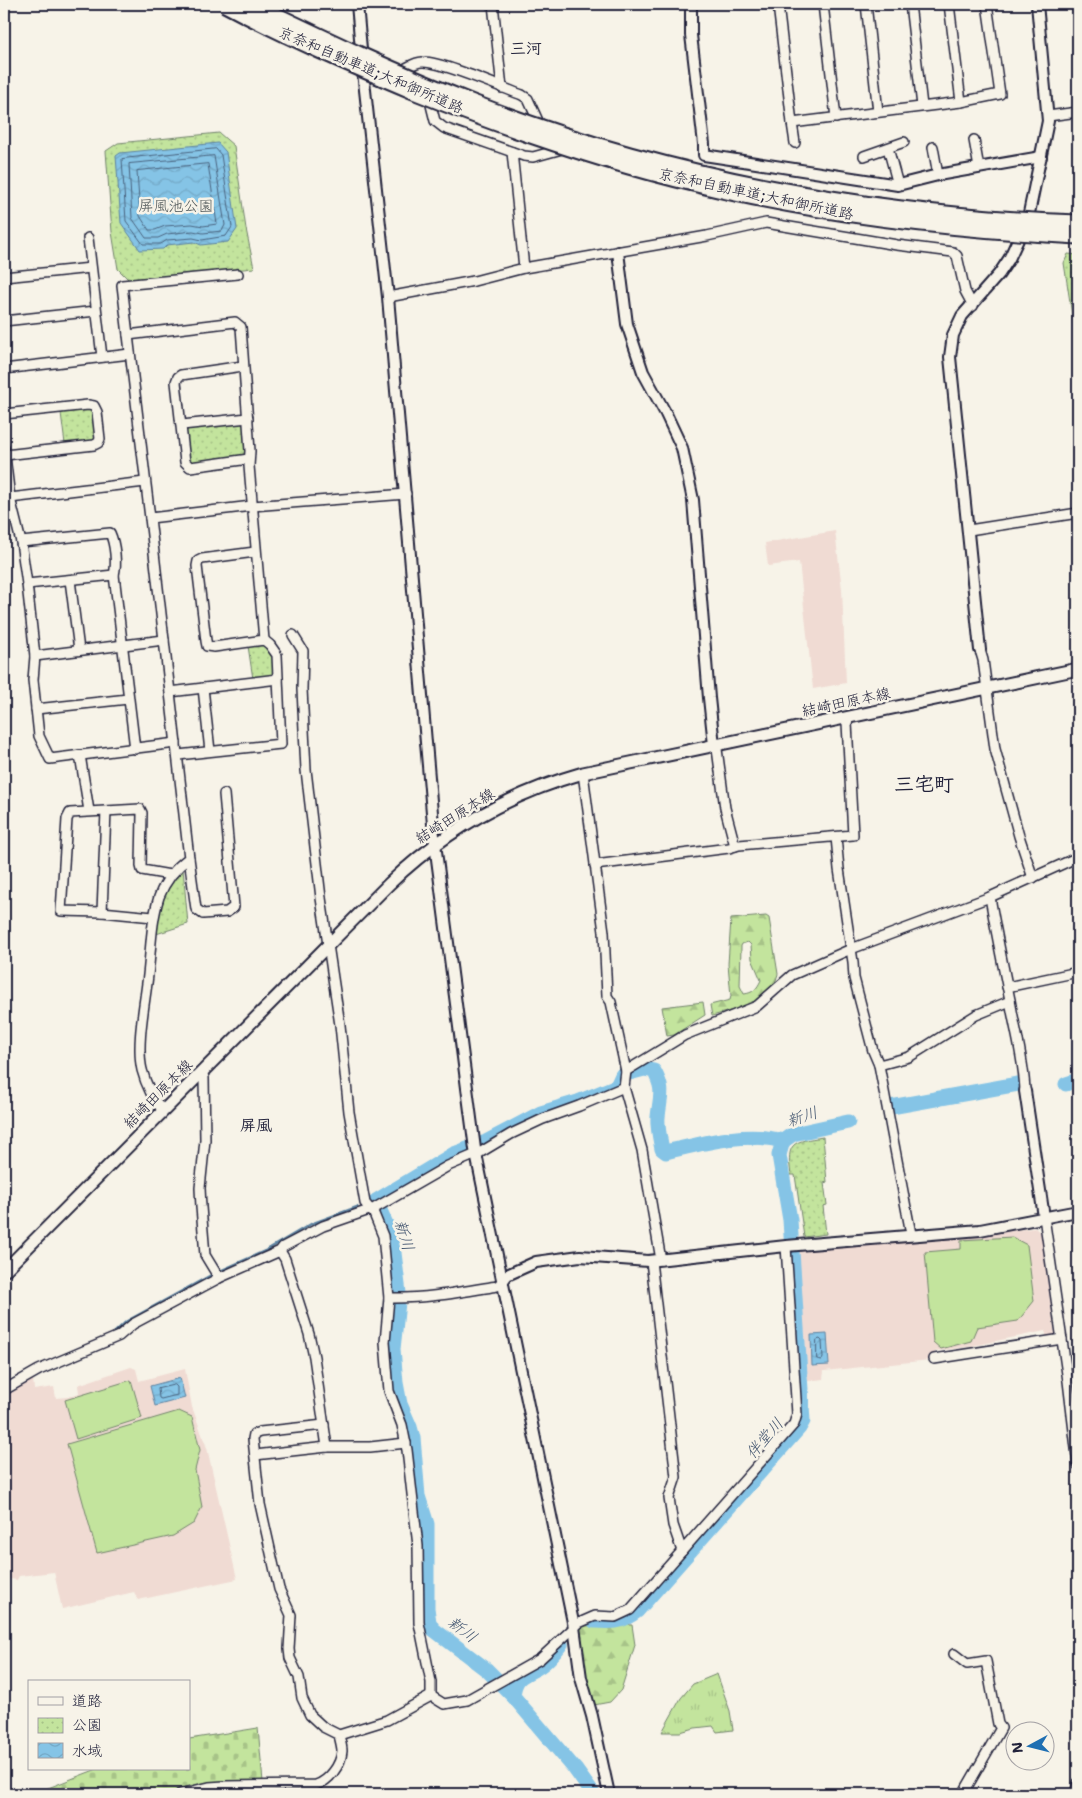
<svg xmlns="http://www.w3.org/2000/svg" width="1082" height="1798" viewBox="0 0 1082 1798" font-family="'Shantell Sans','Klee One',sans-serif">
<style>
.built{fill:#f0dbd3}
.grass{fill:url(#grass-tufts);stroke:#72836c}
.forest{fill:url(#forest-firs);stroke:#72836c;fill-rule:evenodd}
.cemetery{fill:url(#cemetery-stones);stroke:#72836c}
.park{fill:url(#park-dots);stroke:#72836c}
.pitch{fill:#c3e49d;stroke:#72836c}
.water{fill:url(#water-waves);stroke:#5d83a2}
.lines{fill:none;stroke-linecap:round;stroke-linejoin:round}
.shore{stroke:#4a637f;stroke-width:1}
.stream{stroke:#5d83a2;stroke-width:2.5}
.river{stroke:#85c4e6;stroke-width:15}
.minor-casing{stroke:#22223b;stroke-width:12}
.tertiary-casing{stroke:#22223b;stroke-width:14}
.secondary-casing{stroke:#22223b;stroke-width:15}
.minor{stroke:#f7f3e8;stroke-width:9}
.tertiary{stroke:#f7f3e8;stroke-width:10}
.secondary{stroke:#f7f3e8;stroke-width:11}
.motorway-bridge-casing{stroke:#22223b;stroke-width:19;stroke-linecap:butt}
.motorway-bridge{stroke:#f7f3e8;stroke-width:15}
.labels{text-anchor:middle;stroke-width:5;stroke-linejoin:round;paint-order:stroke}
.street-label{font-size:15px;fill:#22223b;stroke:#f7f3e8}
.park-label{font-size:15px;fill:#4a5254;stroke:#f7f3e8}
.neighbourhood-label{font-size:16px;font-weight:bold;fill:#22223b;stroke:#f7f3e8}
.water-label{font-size:16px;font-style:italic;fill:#40536e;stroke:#f7f3e8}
.district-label{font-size:20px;font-weight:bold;fill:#22223b;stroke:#f7f3e8}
</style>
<defs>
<pattern id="grass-tufts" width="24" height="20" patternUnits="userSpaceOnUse" patternTransform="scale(1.25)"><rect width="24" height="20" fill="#c3e49d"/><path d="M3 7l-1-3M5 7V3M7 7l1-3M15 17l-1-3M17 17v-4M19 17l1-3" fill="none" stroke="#a7c388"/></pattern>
<pattern id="forest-firs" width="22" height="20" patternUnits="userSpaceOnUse" patternTransform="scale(1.25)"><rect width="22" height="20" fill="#c3e49d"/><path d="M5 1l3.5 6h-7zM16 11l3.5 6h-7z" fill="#a7c388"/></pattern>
<pattern id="cemetery-stones" width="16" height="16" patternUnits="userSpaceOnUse" patternTransform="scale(1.25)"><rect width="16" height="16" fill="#c3e49d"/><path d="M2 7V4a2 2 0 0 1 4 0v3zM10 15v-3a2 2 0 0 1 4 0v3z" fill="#a7c388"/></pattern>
<pattern id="park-dots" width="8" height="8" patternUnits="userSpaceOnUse" patternTransform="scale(1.25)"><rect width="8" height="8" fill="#c3e49d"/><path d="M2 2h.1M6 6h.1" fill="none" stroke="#a7c388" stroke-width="1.8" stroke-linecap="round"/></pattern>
<pattern id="water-waves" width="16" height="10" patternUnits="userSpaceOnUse" patternTransform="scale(1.25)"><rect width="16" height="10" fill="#85c4e6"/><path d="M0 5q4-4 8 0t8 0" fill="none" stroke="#73a8c6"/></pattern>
</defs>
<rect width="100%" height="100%" fill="#f7f3e8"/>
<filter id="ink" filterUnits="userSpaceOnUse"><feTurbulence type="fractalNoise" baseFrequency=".02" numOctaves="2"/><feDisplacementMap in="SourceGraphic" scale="10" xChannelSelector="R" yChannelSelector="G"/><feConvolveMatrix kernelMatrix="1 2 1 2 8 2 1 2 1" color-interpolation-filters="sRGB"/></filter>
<g filter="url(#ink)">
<g class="built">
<path d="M835 531 842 589 846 683 813 689 799 562 768 566 765 543Z"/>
<path d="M1035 1228 1041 1233 1055 1335 1047 1337 1045 1331 967 1347 936 1351 930 1360 824 1371 823 1379 808 1381 798 1251 915 1241Z"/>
<path d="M131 1367 136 1369 139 1381 185 1369 192 1407 207 1448 237 1579 138 1600 134 1592 62 1609 54 1572 19 1576 17 1580 4 1578V1401L10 1399 9 1394 13 1389 33 1378 34 1390 54 1387 56 1398 67 1397 79 1393 78 1385Z"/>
</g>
<path class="grass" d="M717 1674 730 1711 733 1730 717 1732 713 1726 695 1728 680 1732H662L681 1698 693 1684Z"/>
<g class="forest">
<path d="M766 916 769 918 778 974 775 983 754 1004 712 1016 710 1005 730 1000 731 996 728 964 731 919ZM748 942 751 945 752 959 761 980C757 989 753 993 744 994L740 986 741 946 742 944Z"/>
<path d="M703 1002 705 1015 674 1035 667 1036 662 1007Z"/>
<path d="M628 1622 630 1625H632L635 1645 621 1690 610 1702 594 1705 586 1674 580 1627C596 1623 612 1629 628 1622Z"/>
</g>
<g class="cemetery">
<path d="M258 1728 263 1782 189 1789 167 1794H44L43 1790 97 1769H189V1739Z"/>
<path d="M283 1787V1794H192L215 1789Z"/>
</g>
<g class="park">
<path d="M219 133 234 146 246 229 254 268 129 280 118 269 112 232 106 151 118 143Z"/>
<path d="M1068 254 1078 255V354L1064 263Z"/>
<path d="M88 409 93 413 97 439 93 441 65 444 61 413Z"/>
<path d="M244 422 246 454 244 456 193 463 188 459 186 431 189 427Z"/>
<path d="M263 645C265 646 268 648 270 649 275 655 279 670 272 675 267 679 258 678 253 679L248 646Z"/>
<path d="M181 868 183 869 188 924 156 934 157 915 166 887Z"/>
<path d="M823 1137 827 1182 824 1183 827 1205 823 1206 826 1234 804 1237 795 1175H791C786 1141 793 1142 823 1137Z"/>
</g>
<g class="pitch">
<path d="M1012 1237 1027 1245 1034 1301 1018 1321 977 1327 971 1341 941 1349 933 1342 925 1252 961 1249V1240Z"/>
<path d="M131 1380 142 1418 76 1439 65 1400Z"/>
<path d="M179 1411 192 1417 200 1450 195 1470 202 1507 194 1523 173 1536 97 1553 67 1444Z"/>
</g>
<g class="water">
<path d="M218 143 226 152 237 229 228 242 201 245 194 242 167 245 163 249 140 250 121 223 116 156 120 153Z"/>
<path d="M827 1334 829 1365 812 1366 811 1335Z"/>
<path d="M180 1378 185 1398 155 1406 150 1386Z"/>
</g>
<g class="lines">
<g class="shore">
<path d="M216 149 221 155 232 227 226 236 202 240 193 238 167 240 161 244H143L126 221 122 159Z"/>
<path d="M214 156 225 225 222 231 203 233 193 231 167 234 158 238H146L132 218 129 164Z"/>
<path d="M208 164 217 224 203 226 192 224 165 226 155 230H149L140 216 137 171Z"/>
<path d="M817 1340 820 1339 822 1341 823 1358 822 1360 817 1359Z"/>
<path d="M175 1385 177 1387V1395L161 1399 159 1398 158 1389Z"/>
</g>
<g class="stream">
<path d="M372 1202 376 1201"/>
<path d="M218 1272 265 1251 311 1224 357 1207"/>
<path d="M113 1334 127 1321 213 1274"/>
<path d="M4 1385 28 1372"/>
</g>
<g class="river">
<path d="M1066 1084 1078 1080"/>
<path d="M891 1107 1018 1084"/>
<path d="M783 1141 793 1134 848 1122"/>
<path d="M594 1621C613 1622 621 1623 637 1611L799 1428 803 1421 790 1220 779 1155 783 1141"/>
<path d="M513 1696C515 1674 525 1676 540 1666 549 1660 555 1652 561 1644"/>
<path d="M593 1794 575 1769 513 1696 487 1670 433 1629 429 1622 427 1608V1524L418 1496 413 1438 410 1427 400 1404 396 1383 393 1349 399 1293 394 1253 386 1224 376 1201 454 1154 486 1142 541 1113 578 1102 617 1086 622 1075 644 1069 654 1071C665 1091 660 1096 658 1117 657 1127 660 1139 662 1149L666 1152C704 1143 745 1131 783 1141"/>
</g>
<g class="minor-casing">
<g id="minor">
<path d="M493 4 502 88"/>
<path d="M786 4 778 5 792 123 961 102 1000 94 987 4"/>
<path d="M823 4 836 118"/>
<path d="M866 4 878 112"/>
<path d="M910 4 922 106"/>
<path d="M949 4 961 102"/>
<path d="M400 71C407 68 415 62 422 62 438 60 503 88 522 95L528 99 539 123"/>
<path d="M430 101 435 121 444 128 524 156 533 157 562 149"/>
<path d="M1048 116 1078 112"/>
<path d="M792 123 795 143"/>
<path d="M974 140 979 168"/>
<path d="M933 147 938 175"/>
<path d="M888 148 898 185"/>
<path d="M512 152 524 268"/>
<path d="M864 156 904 142"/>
<path d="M88 238 102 357"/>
<path d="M4 277 91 268"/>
<path d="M388 297 474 281 524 268 707 236 766 223 897 245 953 252 957 256 965 291 973 306"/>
<path d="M4 321 96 311"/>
<path d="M128 335 235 322 241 327 250 451 249 466 264 640"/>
<path d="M243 366 181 375 178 377 176 382 185 462 190 467 249 459"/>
<path d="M4 369 130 354"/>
<path d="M4 414 88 405 94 406 97 412 100 439 98 443 94 445 5 455"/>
<path d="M182 425 248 418"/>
<path d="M4 448 10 498 21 542 27 584 35 656 33 680 39 736 50 759 176 743"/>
<path d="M10 498 145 482"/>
<path d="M150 518 122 285 238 274"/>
<path d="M969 530 1078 513"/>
<path d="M21 542 110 533C115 544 117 563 114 575L135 749"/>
<path d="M70 580 79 650"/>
<path d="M27 584 114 575"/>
<path d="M293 635 303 651 302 689 306 770 321 898 340 1025 349 1112 365 1203 374 1214 383 1236 389 1298 385 1342 389 1391 402 1425 407 1450 418 1546 419 1623 431 1682V1696"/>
<path d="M980 650 983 660 995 749 1019 836 1033 878"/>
<path d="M35 656 164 640"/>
<path d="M203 688 210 751"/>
<path d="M170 692 278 679"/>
<path d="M36 709 128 699"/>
<path d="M714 745 717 749 725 808 735 846"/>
<path d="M80 755 89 811"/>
<path d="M178 755 281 744 277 655 270 645 264 640 214 647 207 646 206 641 197 566 198 561 202 559 255 552"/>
<path d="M583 773 604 932 607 996 611 1002 626 1071 624 1087 642 1150 661 1260"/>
<path d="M836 837 839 869 853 962 854 978 873 1051 879 1065 911 1234"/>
<path d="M189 858 196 909 203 914 227 912 234 907 224 794"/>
<path d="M595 865 729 848 739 845 853 835 847 723 849 717"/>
<path d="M990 897C996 932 1003 966 1010 1000 1015 1030 1024 1060 1025 1091"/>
<path d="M102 912 106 811"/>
<path d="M153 917 102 912 61 911 67 819 70 813 140 809 142 813 141 866 142 870 170 875"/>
<path d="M1007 987 1078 972"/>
<path d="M879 1065 909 1057 976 1015 1010 1001"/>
<path d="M202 1071 204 1078 205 1140 200 1188 201 1207 205 1255 219 1278"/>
<path d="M626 1071 685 1035 757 1006 792 975 851 949 990 897 1078 857"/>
<path d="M163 1111C153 1099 146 1085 142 1070 136 1044 145 1003 148 975 151 949 151 922 159 897 165 881 175 868 189 858L150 518 252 506 406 494"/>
<path d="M1044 1217 1068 1381 1078 1465"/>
<path d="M280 1251 285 1259 309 1334 314 1357 327 1447"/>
<path d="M651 1261 676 1477 669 1498 673 1525 682 1551"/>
<path d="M389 1298C425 1299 461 1292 497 1286L502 1282"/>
<path d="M934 1359 1062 1339"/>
<path d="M4 1390 39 1370 119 1336 133 1324 219 1278 280 1251 283 1247 323 1226 375 1208 448 1166 481 1152 511 1134 543 1119 579 1106 624 1087"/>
<path d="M324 1425 260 1432 254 1434 253 1439 260 1504 279 1589 291 1615 289 1649 290 1658 299 1677 302 1698 310 1715 323 1727 339 1735 387 1720 431 1696"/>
<path d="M255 1455 327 1447H370L406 1443"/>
<path d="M954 1654 967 1664 986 1661 998 1724 1001 1728 963 1794"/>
<path d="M431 1696 444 1704 467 1700 540 1659 579 1623 595 1616 615 1617 630 1610 794 1424 797 1414 786 1246"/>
<path d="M180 1794 209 1787 224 1786 316 1785C329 1781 341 1765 342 1751 342 1746 340 1740 339 1735"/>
<path d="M1075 1794 1078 1783"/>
</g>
</g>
<g class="tertiary-casing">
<g id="tertiary">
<path d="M357 4 363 72 388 297 434 836 475 1149 574 1627 581 1678 592 1716 609 1794"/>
<path d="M691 4V35L704 144V155L898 185 938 175 1041 157"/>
<path d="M618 252 627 324 643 372 666 414 682 448 693 500 709 698 714 745"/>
<path d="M980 650 950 357 953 335 962 316 999 274 1009 259 1028 218 1048 121 1037 4"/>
<path d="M1025 1091 1044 1217"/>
<path d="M502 1282 507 1275 536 1262 580 1256 648 1261 786 1246 980 1230 1078 1211"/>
</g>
</g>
<g class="secondary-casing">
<path id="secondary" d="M4 1271 389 884C444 831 509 794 583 773L1078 669"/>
</g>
<use href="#minor" class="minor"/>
<use href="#tertiary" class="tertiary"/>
<use href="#secondary" class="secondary"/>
<g class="motorway-bridge-casing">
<g id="motorway-bridge">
<path d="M225 4C287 37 352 65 416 92 508 129 601 161 697 184 821 215 951 229 1078 236"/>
<path d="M252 4C325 39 398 74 473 103 663 177 875 216 1078 223"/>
</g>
</g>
<use href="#motorway-bridge" class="motorway-bridge"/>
</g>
</g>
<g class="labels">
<g class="street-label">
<text transform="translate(371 70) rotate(23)" y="5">京奈和自動車道;大和御所道路</text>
<text transform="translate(756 194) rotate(12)" y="5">京奈和自動車道;大和御所道路</text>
<text transform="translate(846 702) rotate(-12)" y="5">結崎田原本線</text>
<text transform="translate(455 816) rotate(-32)" y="5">結崎田原本線</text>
<text transform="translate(158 1094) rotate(-45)" y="5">結崎田原本線</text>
</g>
<g class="park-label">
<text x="176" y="211">屏風池公園</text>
</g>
<g class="neighbourhood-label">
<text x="526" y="54">三河</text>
<text x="256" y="1131">屏風</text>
</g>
<g class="water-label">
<text transform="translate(802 1116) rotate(-18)" y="6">新川</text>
<text transform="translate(405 1235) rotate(73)" y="6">新川</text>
<text transform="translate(764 1438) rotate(-49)" y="6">伴堂川</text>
<text transform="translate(463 1629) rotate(38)" y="6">新川</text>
</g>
<g class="district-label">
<text x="924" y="791">三宅町</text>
</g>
</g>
<rect width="1082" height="1798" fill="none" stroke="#f7f3e8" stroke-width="20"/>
<rect x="10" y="10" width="1062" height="1778" fill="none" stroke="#22223b" stroke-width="2" filter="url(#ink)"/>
<rect x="28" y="1680" width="162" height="90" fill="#f7f3e8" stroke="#a29fa3"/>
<rect x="38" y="1697" width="25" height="8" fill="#f7f3e8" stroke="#a29fa3"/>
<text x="72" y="1706" font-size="15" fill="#22223b">道路</text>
<rect x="38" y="1718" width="25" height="15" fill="url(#park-dots)" stroke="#a29fa3"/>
<text x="72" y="1730" font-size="15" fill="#22223b">公園</text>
<rect x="38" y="1743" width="25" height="15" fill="url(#water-waves)" stroke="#a29fa3"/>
<text x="72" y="1756" font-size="15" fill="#22223b">水域</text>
<g transform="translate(1030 1746) rotate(263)"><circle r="24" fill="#f7f3e8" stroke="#a29fa3"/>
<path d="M0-4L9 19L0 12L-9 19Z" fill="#1f6fb2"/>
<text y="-8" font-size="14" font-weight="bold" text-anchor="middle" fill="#22223b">N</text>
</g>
</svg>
